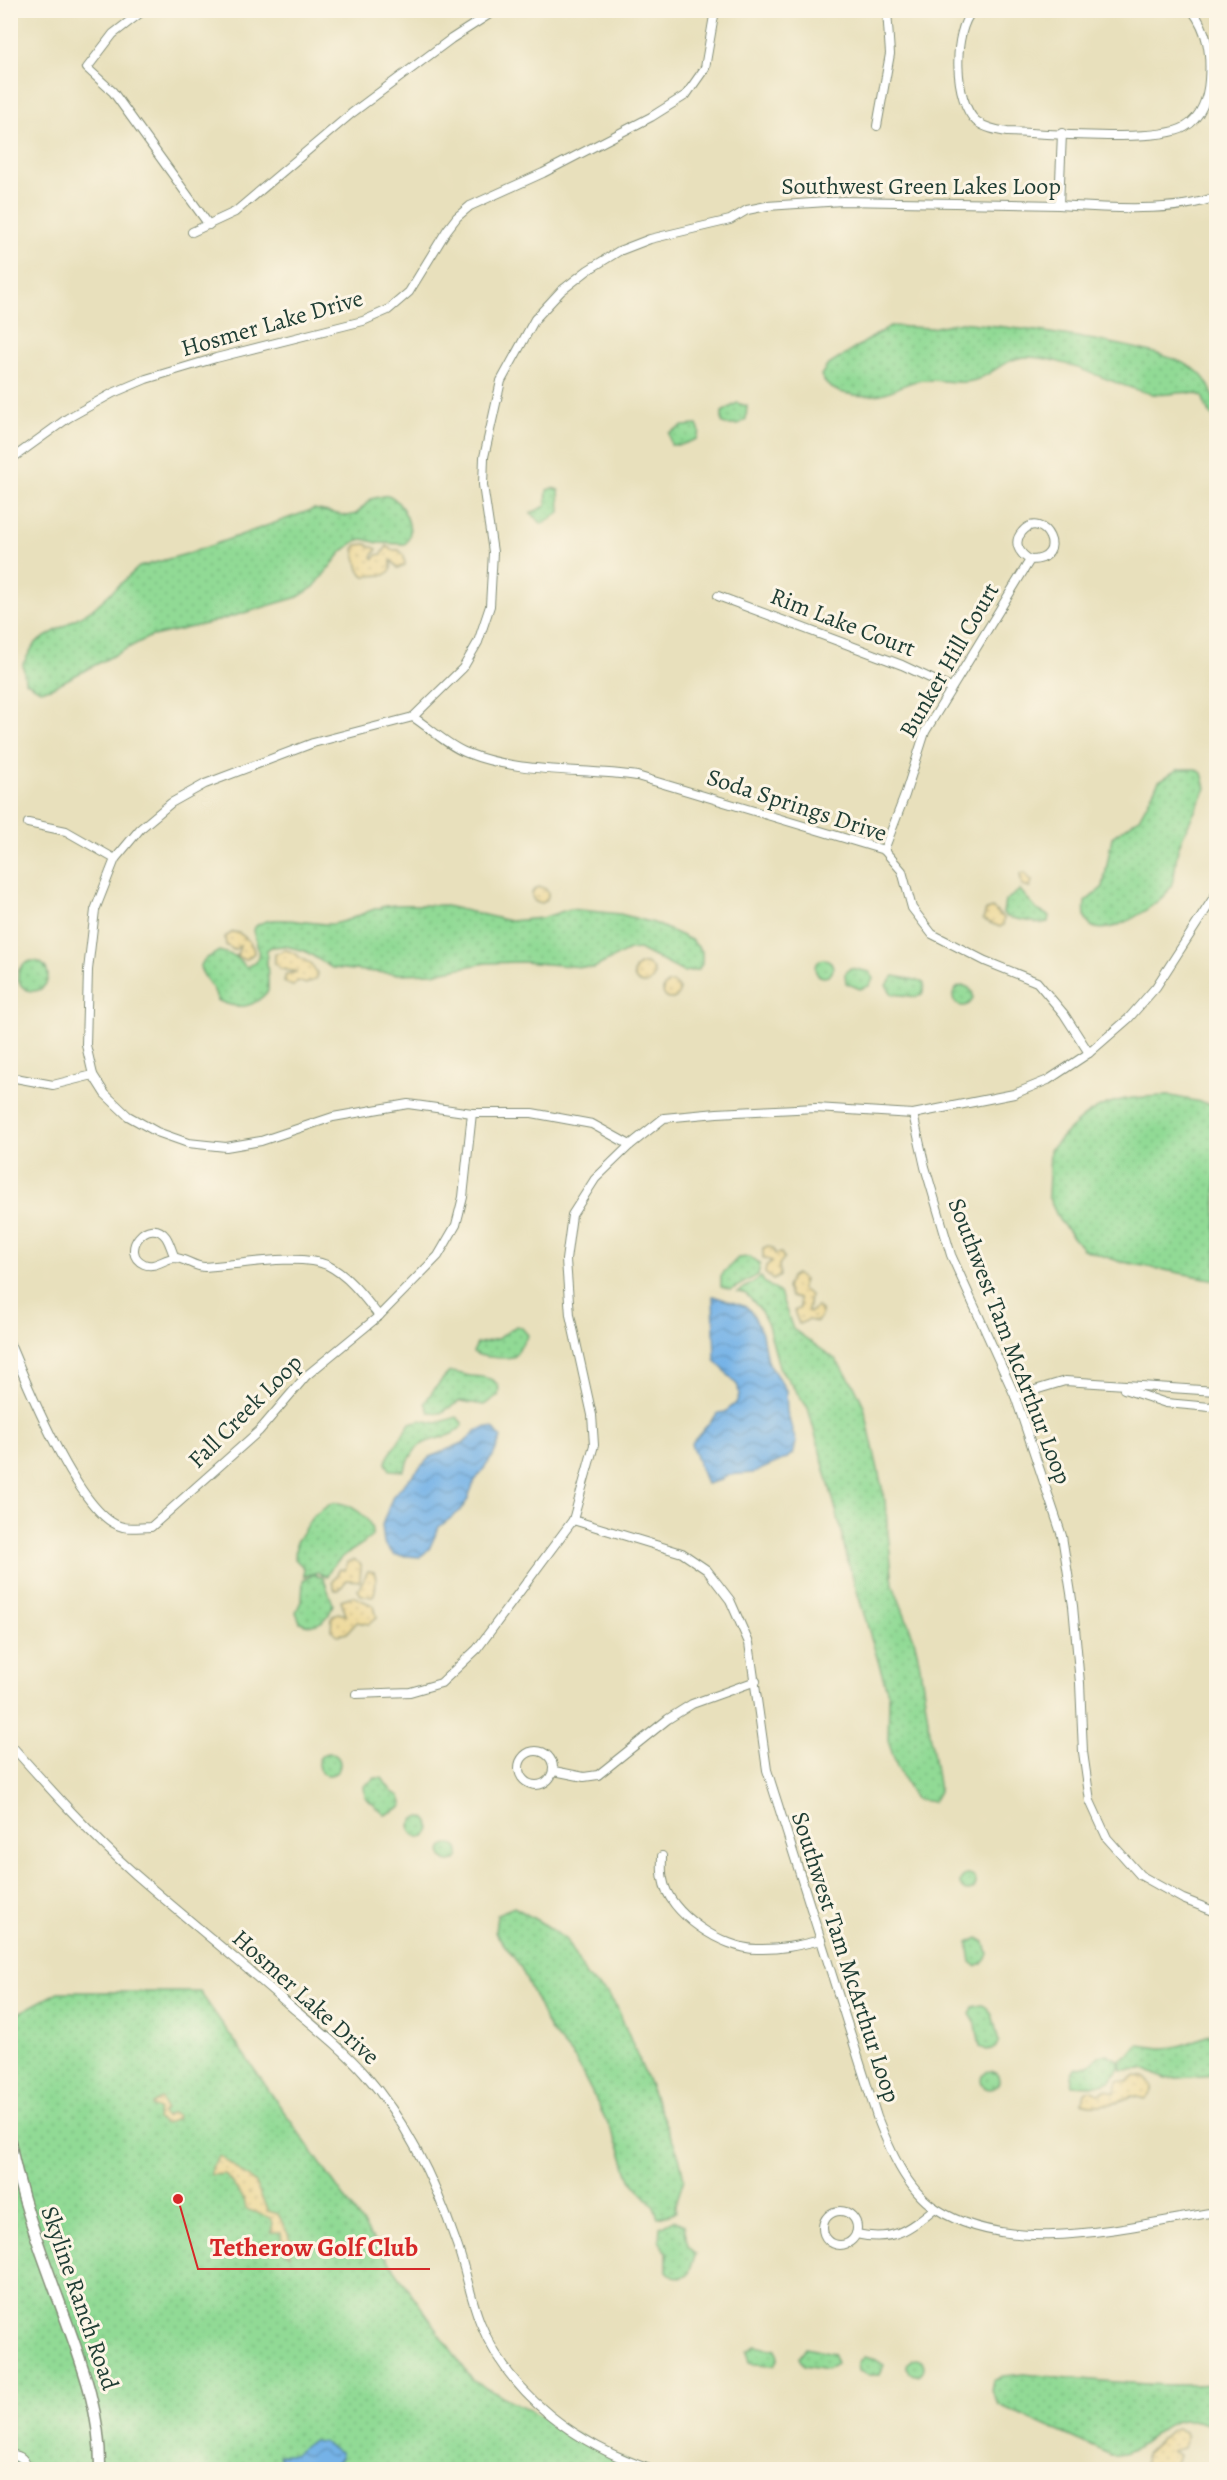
<svg xmlns="http://www.w3.org/2000/svg" width="1227" height="2480" viewBox="0 0 1227 2480" font-family="Alegreya,serif">
<style>
.grass{fill:url(#grass-dots);stroke:#588c64;stroke-width:1.5}
.sand{fill:url(#sand-dots);stroke:#868c69;stroke-width:1.5}
.water{fill:url(#water-waves);stroke:#4a788e;stroke-width:1.5}
.lines{fill:none;stroke-linecap:round;stroke-linejoin:round}
.minor-casing{stroke:#848e78;stroke-width:10}
.tertiary-casing{stroke:#848e78;stroke-width:13}
.minor{stroke:#fff;stroke-width:8}
.tertiary{stroke:#fff;stroke-width:10}
.labels{text-anchor:middle;stroke-width:6;stroke-linejoin:round;paint-order:stroke}
.street-label{font-size:24px;fill:#1f3d34;stroke:#fcf5e5}
.leader{fill:none;stroke:#d62828;stroke-width:2}
.callout-dot{fill:#d62828;stroke:#fcf5e5;stroke-width:2}
.callout-label{font-size:26px;text-anchor:middle;font-weight:bold;fill:#d62828;stroke:#fcf5e5;stroke-width:6;stroke-linejoin:round;paint-order:stroke}
</style>
<defs>
<pattern id="grass-dots" width="8" height="8" patternUnits="userSpaceOnUse" patternTransform="scale(1.5)"><rect width="8" height="8" fill="#91da95"/><path d="M2 2h.1M6 6h.1" fill="none" stroke="#7dbc81" stroke-width="1.8" stroke-linecap="round"/></pattern>
<pattern id="sand-dots" width="8" height="8" patternUnits="userSpaceOnUse" patternTransform="scale(1.5)"><rect width="8" height="8" fill="#eeda9e"/><path d="M2 2h.1M6 6h.1" fill="none" stroke="#ccbc89" stroke-width="1.8" stroke-linecap="round"/></pattern>
<pattern id="water-waves" width="16" height="10" patternUnits="userSpaceOnUse" patternTransform="scale(1.5)"><rect width="16" height="10" fill="#74b2e7"/><path d="M0 5q4-4 8 0t8 0" fill="none" stroke="#5f92bc"/></pattern>
</defs>
<rect width="100%" height="100%" fill="#fcf5e5"/>
<filter id="ink" filterUnits="userSpaceOnUse"><feTurbulence type="fractalNoise" baseFrequency=".0167" numOctaves="2"/><feDisplacementMap in="SourceGraphic" scale="12" xChannelSelector="R" yChannelSelector="G"/><feConvolveMatrix kernelMatrix="1 2 1 2 8 2 1 2 1" color-interpolation-filters="sRGB"/></filter>
<filter id="wash" filterUnits="userSpaceOnUse"><feTurbulence type="fractalNoise" baseFrequency=".008" numOctaves="4" result="noise"/><feDisplacementMap in="SourceGraphic" scale="24" xChannelSelector="R" yChannelSelector="G"/><feGaussianBlur stdDeviation="1.35" result="paint"/><feColorMatrix in="noise" values="0 0 0 0 0 0 0 0 0 0 0 0 0 0 0 0 0 1.4 0 .05"/><feComposite in="paint" operator="in"/></filter>
<g filter="url(#wash)">
<rect width="100%" height="100%" fill="#e8e0bc"/>
<g class="grass">
<path d="M961 322C1007 327 1167 344 1198 372 1212 384 1217 403 1216 421L1207 409 1202 396C1185 388 1170 397 1153 394 1115 387 1067 357 1027 357 1008 357 995 372 978 379 962 386 941 379 924 380 908 380 896 391 881 394 862 398 827 395 821 375L827 366 890 326 931 328Z"/>
<path d="M737 403 747 406 746 419 738 425H725L722 422V412Z"/>
<path d="M697 425 700 432 697 439 681 445H671L669 433 683 426Z"/>
<path d="M552 488 559 490 560 512 542 524 531 513 546 506 547 490Z"/>
<path d="M388 495C402 500 418 532 405 544L378 543 363 539 356 541 341 553 314 587 298 597 210 623 149 637 51 688 40 690 25 681 23 664 35 643 94 608 139 567 190 553 314 509 347 516 356 514 371 499Z"/>
<path d="M1178 769H1196L1202 773 1206 788C1198 807 1186 826 1179 846 1174 860 1177 879 1168 891 1153 910 1078 959 1085 902L1103 887 1112 837 1139 818 1159 781Z"/>
<path d="M1020 890 1037 910 1049 916 1048 922 1042 924 1007 917 1003 913 1005 901Z"/>
<path d="M442 905 510 921 542 918 570 909 620 914 654 923 691 940 702 951V964L698 970 683 972 639 949 629 950 594 968 523 962 486 963 434 973 397 974 332 968 305 951 285 946 271 947 267 950C266 964 269 977 268 991 253 1009 238 1010 217 1000 215 985 204 981 200 967L204 960 219 951 235 956 246 967C267 959 256 946 253 930 264 911 309 924 328 924 347 924 367 909 386 906 404 903 424 906 442 905Z"/>
<circle cx="824" cy="968" r="9"/>
<circle cx="33" cy="976" r="15"/>
<path d="M850 968 870 972 873 979 869 986 860 989 846 983 845 974Z"/>
<path d="M894 976 921 981 924 984 923 993 917 997 892 994 886 985Z"/>
<circle cx="963" cy="996" r="10"/>
<path d="M1171 1096 1216 1105V1280L1118 1261 1083 1249 1059 1220 1048 1196 1050 1150C1092 1103 1108 1097 1171 1096Z"/>
<path d="M749 1257 760 1263 758 1275 731 1290 721 1287V1275L738 1258Z"/>
<path d="M761 1277 764 1282 780 1293 793 1329 835 1359 854 1385 864 1406 885 1501 893 1584 914 1639 919 1660 939 1791 933 1802 915 1799 897 1767 888 1741 889 1697 846 1555 840 1525 808 1408 779 1367 768 1325 759 1308 746 1294 738 1292Z"/>
<path d="M516 1326 521 1327 528 1335 515 1356C507 1360 478 1357 473 1352L477 1344 497 1339Z"/>
<path d="M450 1372C457 1372 464 1375 471 1376 483 1377 503 1377 498 1396L484 1405 460 1401 441 1413 429 1412 425 1403C427 1398 445 1375 450 1372Z"/>
<path d="M457 1417 463 1424C454 1441 429 1435 416 1449 411 1455 407 1464 403 1471L390 1470 386 1463 388 1457 410 1423 420 1420 437 1423Z"/>
<path d="M332 1503C348 1501 375 1518 372 1536 357 1551 335 1555 327 1577L318 1572 304 1576V1568L295 1559 296 1542 313 1516Z"/>
<path d="M314 1574 323 1577 333 1604C329 1621 315 1630 300 1622L296 1612 302 1599 303 1580Z"/>
<circle cx="329" cy="1764" r="11"/>
<path d="M375 1778H382L392 1792 400 1796 403 1806 385 1815 365 1797 364 1786Z"/>
<circle cx="420" cy="1827" r="10"/>
<circle cx="450" cy="1853" r="9"/>
<circle cx="968" cy="1883" r="8"/>
<path d="M514 1907 547 1926 566 1940 588 1979 607 1993 617 2007 679 2156 684 2179 675 2206 676 2212 658 2217 653 2205 630 2180 620 2148 575 2059 550 2030 520 1966 495 1932 497 1914Z"/>
<path d="M978 1938 985 1942 988 1954 983 1963 976 1966 971 1962 968 1943Z"/>
<path d="M58 1992H200L473 2381 644 2469 11 2470V2017Z"/>
<path d="M982 2005C995 2009 995 2030 999 2042L995 2048 987 2050 980 2047 976 2024 970 2014 973 2007Z"/>
<path d="M1216 2033V2075L1165 2079 1144 2069 1121 2070 1120 2059 1128 2056 1137 2045C1146 2045 1153 2048 1161 2048 1180 2049 1198 2038 1216 2033Z"/>
<path d="M1107 2054 1118 2060 1120 2066 1111 2081 1092 2086 1073 2085 1071 2076 1075 2069 1088 2066 1099 2056Z"/>
<circle cx="990" cy="2080" r="9"/>
<path d="M673 2220 684 2225 688 2245 696 2254 688 2274 681 2278 670 2275 667 2271V2253L659 2240 660 2227Z"/>
<path d="M755 2346 776 2350 778 2358 774 2365 754 2364 750 2362 747 2351Z"/>
<path d="M806 2347 833 2353 837 2363 827 2369 804 2365 799 2357Z"/>
<path d="M864 2357 876 2360 884 2365 880 2375H868L859 2371 858 2363Z"/>
<circle cx="916" cy="2367" r="8"/>
<path d="M1024 2374C1087 2379 1153 2388 1216 2384V2427C1207 2424 1198 2420 1188 2420 1157 2419 1143 2458 1111 2455L999 2405 991 2391 993 2381 1003 2376Z"/>
</g>
<g class="sand">
<path d="M366 544 377 549 372 557 374 559 377 555 382 554 387 546 392 550H399L404 556 405 565 398 568 391 560V570L385 575 364 576 359 570 354 549 357 545Z"/>
<path d="M1024 873 1032 881 1030 888 1022 886 1020 874Z"/>
<circle cx="540" cy="895" r="8"/>
<path d="M992 908 1004 918 1003 925 1000 927 983 920 986 910Z"/>
<path d="M233 932C242 932 254 944 254 953L247 959H242L237 956 240 946 234 950 226 945 225 937Z"/>
<path d="M285 950C297 952 300 960 310 963L317 973 316 979 306 984 298 981 293 986 284 982 286 974 297 972 281 969 275 964V954Z"/>
<circle cx="644" cy="974" r="10"/>
<circle cx="671" cy="991" r="8"/>
<path d="M768 1246 774 1249 775 1254 781 1253 784 1258 779 1265 780 1276 773 1280 765 1273 766 1266 772 1261 763 1258V1248Z"/>
<path d="M796 1274 804 1280 801 1289 810 1295 808 1311 810 1312 817 1307 821 1310V1316L817 1322 808 1320 799 1324 794 1311 800 1308 799 1299 791 1297 787 1288 791 1277Z"/>
<path d="M355 1560 361 1565 360 1581 347 1580 339 1590H335L332 1582 340 1569 345 1570 347 1562Z"/>
<path d="M368 1571 374 1572C377 1577 376 1593 372 1597L361 1595 358 1590Z"/>
<path d="M353 1596 374 1606 377 1617 369 1624 357 1622 347 1633 338 1635 331 1630 332 1617 338 1613 346 1615 341 1600Z"/>
<path d="M1134 2076 1145 2077 1152 2085V2091L1146 2099 1133 2096C1122 2103 1094 2108 1082 2103L1084 2093 1092 2090 1099 2094 1106 2089 1115 2093 1118 2081 1128 2082Z"/>
<path d="M161 2099 166 2109 162 2113 165 2117 172 2113 177 2116 176 2119 165 2124 157 2119 159 2109 152 2107V2104Z"/>
<path d="M220 2156 254 2182 268 2211 278 2214 291 2240 290 2255 284 2249 281 2232H271L273 2223 271 2218 246 2209 244 2199 225 2174 211 2175V2167Z"/>
<path d="M1177 2428 1185 2432 1187 2436 1183 2448 1172 2451 1179 2455 1177 2462 1163 2469H1146L1145 2454 1171 2430Z"/>
</g>
<g class="water">
<path d="M713 1296 747 1307 754 1316 762 1334 767 1361 786 1390 787 1412 796 1442 794 1452 787 1458 753 1473 728 1475 721 1480 706 1484 691 1444 718 1413 725 1412 736 1403 739 1395 738 1386 715 1360Z"/>
<path d="M486 1427 493 1428 501 1438 493 1456 474 1482 467 1501 460 1511 439 1527 429 1549 420 1557 394 1555 384 1543 382 1525 393 1496 430 1457 465 1442 476 1431Z"/>
<path d="M312 2441 322 2442 340 2452 341 2458 335 2465 337 2469H287L282 2466 279 2454H295Z"/>
</g>
</g>
<g filter="url(#ink)">
<g class="lines">
<g class="minor-casing">
<g id="minor">
<path d="M144 10 113 34 87 68 113 92 209 225"/>
<path d="M973 10C952 32 954 101 976 121 985 128 996 130 1007 132 1043 133 1159 143 1185 127 1201 118 1208 97 1209 80 1211 53 1208 32 1192 10"/>
<path d="M877 126 890 54 887 10"/>
<path d="M1059 205 1062 133"/>
<path d="M192 232 235 212 352 113 451 39 496 10"/>
<path d="M10 460 68 418 113 393 146 379 216 358 363 321 388 310 409 292 447 230 457 217 470 206 543 173 651 117 686 95 705 68 715 10"/>
<path d="M718 596 902 665 951 688"/>
<path d="M413 717C430 728 448 746 467 753 520 774 581 768 637 776L884 850 902 871 912 908 932 934 985 961 1037 982 1064 1014 1089 1053"/>
<path d="M28 823 66 831 115 859"/>
<path d="M884 850 905 795 925 732 1030 560C1020 554 1012 543 1022 532 1043 507 1072 560 1030 560"/>
<path d="M10 1077 53 1085 93 1075"/>
<path d="M913 1114 925 1167 951 1255 1015 1396 1062 1536 1073 1606 1080 1683 1083 1752 1090 1801 1107 1838 1140 1875 1183 1899 1216 1912"/>
<path d="M630 1145 592 1124 532 1113H472L408 1104 333 1117 261 1141 226 1147 188 1143 157 1132 128 1116 105 1094 93 1075 86 1045 88 970 95 910 115 859 140 829 171 803 205 784 313 743 413 717 463 668 478 642 490 606 493 552 483 485 484 457 501 381 535 319 561 291 588 270 619 251 650 239 730 220 747 210 767 206 842 201 1059 205C1105 208 1174 213 1216 197"/>
<path d="M175 1258C172 1252 170 1243 166 1237 149 1214 118 1252 144 1264 155 1269 164 1258 175 1258 185 1258 194 1267 205 1267 236 1265 300 1253 327 1265 349 1276 364 1297 379 1316"/>
<path d="M10 1344C27 1384 80 1518 123 1527 131 1529 142 1527 151 1527L259 1431 306 1376 379 1316 438 1256 456 1225 463 1197 472 1113"/>
<path d="M1124 1389 1166 1403 1210 1407 1216 1404"/>
<path d="M1015 1396 1065 1381 1216 1391"/>
<path d="M573 1520 682 1553 707 1570 730 1600 749 1643 767 1770 877 2117C889 2148 906 2189 935 2208 1013 2259 1131 2225 1216 2212"/>
<path d="M356 1694 410 1692 441 1683 477 1649 573 1520 594 1445 592 1415 570 1315 566 1260 572 1215 595 1179 630 1145 664 1118 717 1113 816 1108 913 1114 1014 1094 1048 1080 1089 1053 1128 1019 1156 987 1216 894"/>
<path d="M10 1744C50 1789 90 1834 135 1874 188 1920 243 1964 295 2010 319 2030 345 2051 365 2074 407 2122 437 2186 457 2245 466 2270 470 2297 480 2322 510 2397 579 2446 653 2470"/>
<circle cx="536" cy="1768" r="17"/>
<path d="M554 1771 584 1777 598 1775 668 1719 692 1704 756 1681"/>
<path d="M662 1856C662 1864 661 1872 663 1879 668 1914 724 1949 757 1949 779 1950 800 1945 821 1940"/>
<circle cx="840" cy="2228" r="17"/>
<path d="M856 2234C893 2242 907 2231 935 2208"/>
<path d="M10 2455C21 2454 25 2460 28 2470"/>
</g>
</g>
<g class="tertiary-casing">
<path id="tertiary" d="M10 2141C21 2202 45 2262 66 2320 84 2369 101 2416 100 2470"/>
</g>
<use href="#minor" class="minor"/>
<use href="#tertiary" class="tertiary"/>
</g>
</g>
<g class="labels">
<g class="street-label">
<text x="921" y="194">Southwest Green Lakes Loop</text>
<text transform="translate(272 323) rotate(-16)" y="8">Hosmer Lake Drive</text>
<text transform="translate(843 622) rotate(21)" y="8">Rim Lake Court</text>
<text transform="translate(949 660) rotate(-60)" y="8">Bunker Hill Court</text>
<text transform="translate(797 805) rotate(18)" y="8">Soda Springs Drive</text>
<text transform="translate(1010 1341) rotate(69)" y="8">Southwest Tam McArthur Loop</text>
<text transform="translate(245 1411) rotate(-45)" y="8">Fall Creek Loop</text>
<text transform="translate(846 1957) rotate(72)" y="8">Southwest Tam McArthur Loop</text>
<text transform="translate(306 1997) rotate(42)" y="8">Hosmer Lake Drive</text>
<text transform="translate(80 2298) rotate(71)" y="8">Skyline Ranch Road</text>
</g>
</g>
<path class="leader" d="M178 2199L198 2269H430"/>
<circle class="callout-dot" cx="178" cy="2199" r="6"/>
<g class="callout-label">
<text x="314" y="2256">Tetherow Golf Club</text>
</g>
<rect width="1227" height="2480" fill="none" stroke="#fcf5e5" stroke-width="36"/>
</svg>
